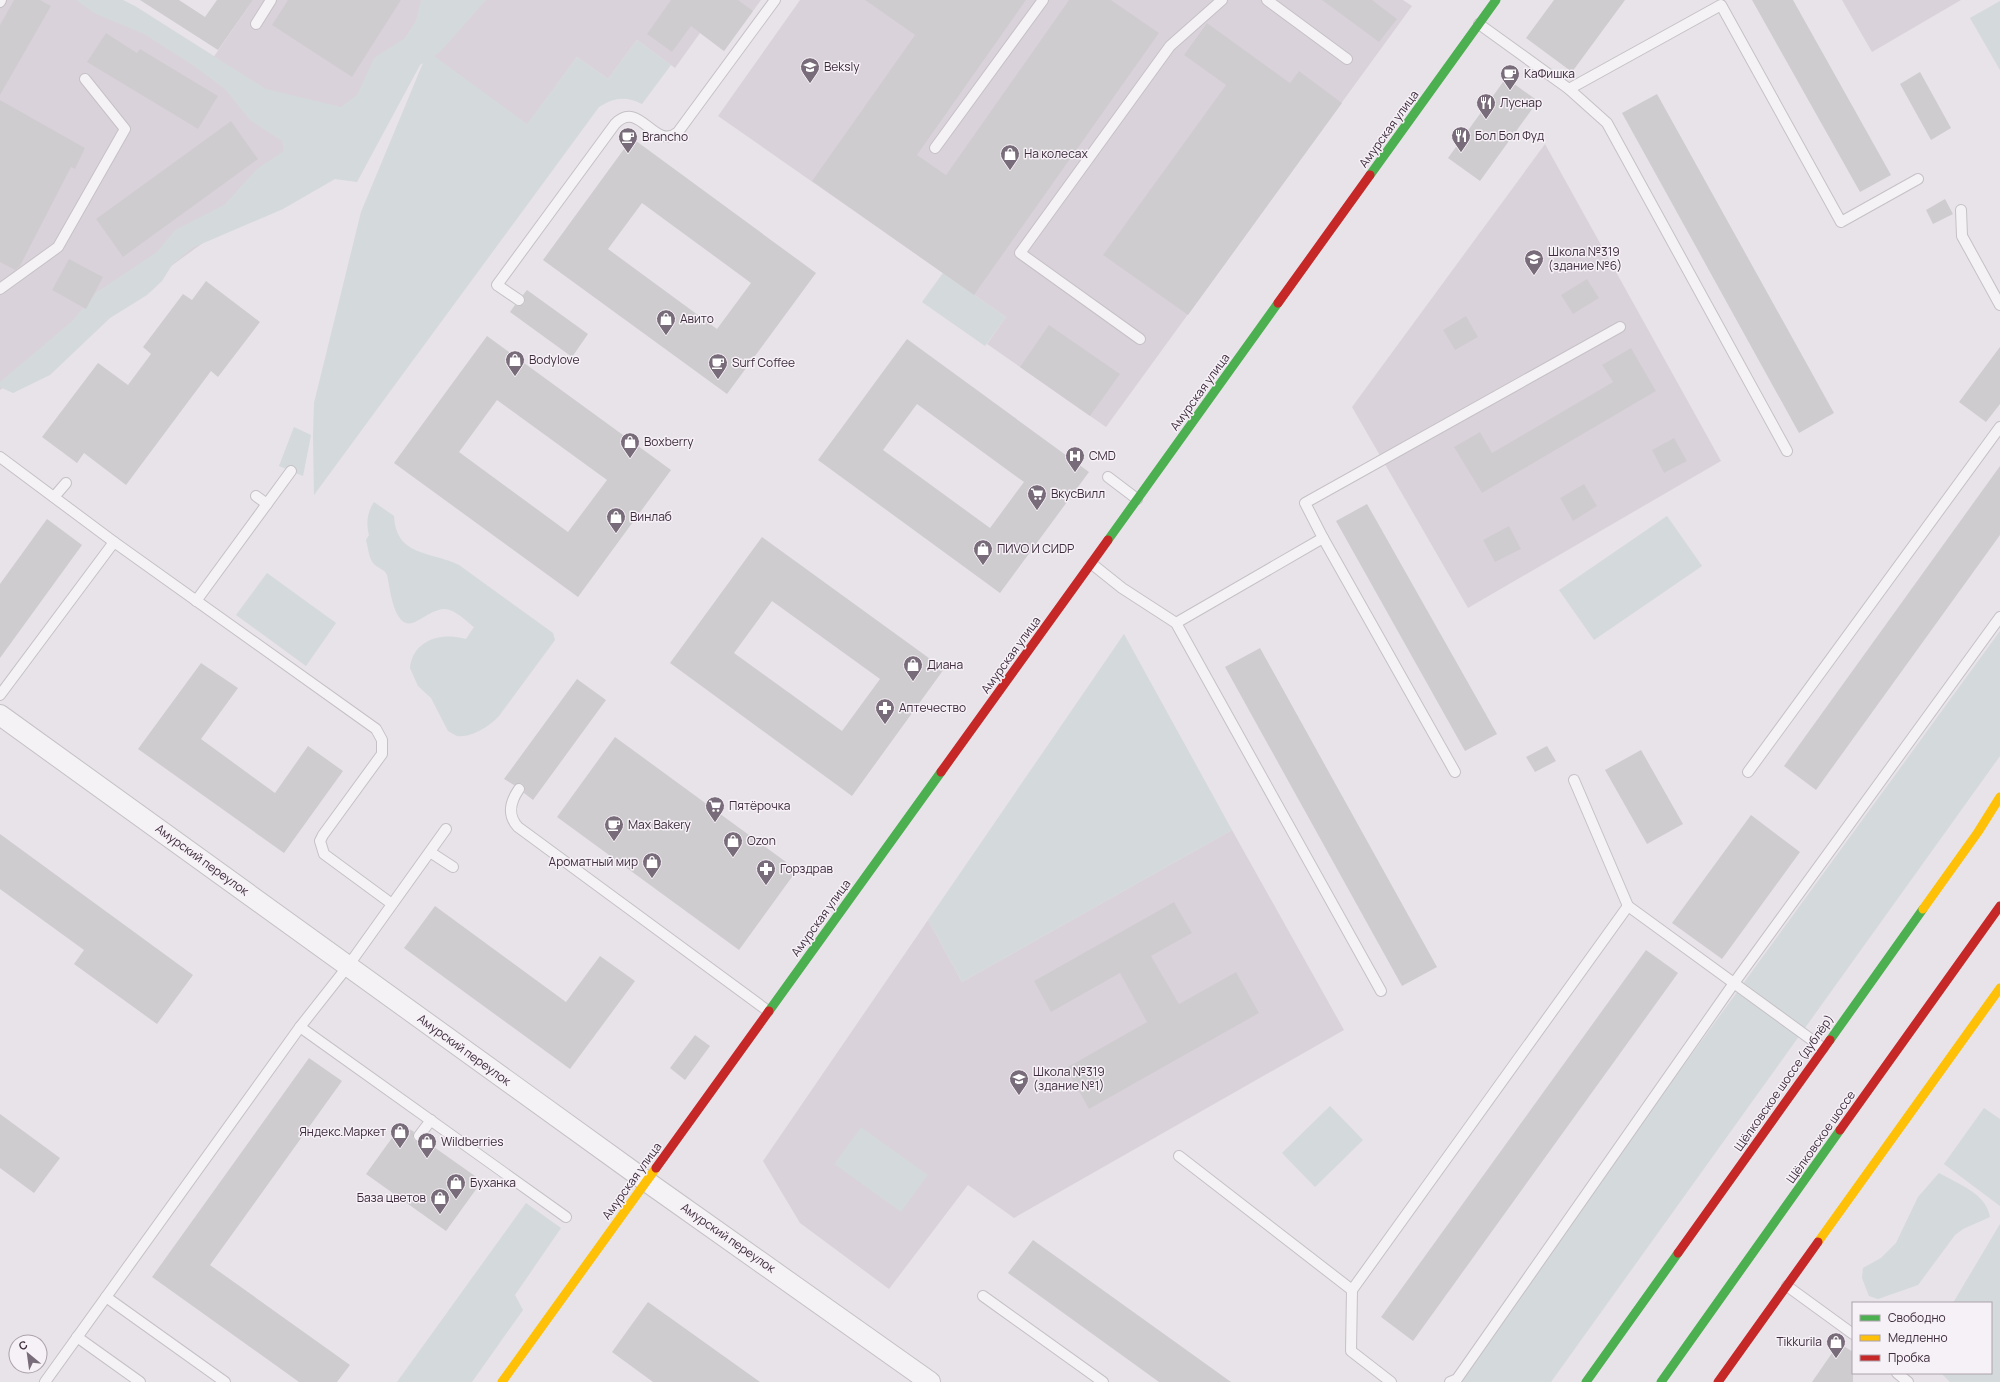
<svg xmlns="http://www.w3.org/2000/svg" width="2000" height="1382" viewBox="0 0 2000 1382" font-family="Manrope,sans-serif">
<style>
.built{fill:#dad2da}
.green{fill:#d4d9db}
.building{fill:#cfccd0;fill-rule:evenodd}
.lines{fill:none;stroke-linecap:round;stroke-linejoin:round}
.lane-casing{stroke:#c5c1c6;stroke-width:12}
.street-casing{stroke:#c5c1c6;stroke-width:22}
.lane{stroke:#f4f2f4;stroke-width:10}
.street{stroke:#f4f2f4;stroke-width:20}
.fast{stroke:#4caf50;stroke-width:9}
.slow{stroke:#ffc107;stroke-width:9}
.jam{stroke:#c62828;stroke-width:9}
.labels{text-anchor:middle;stroke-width:3;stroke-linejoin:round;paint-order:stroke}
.poi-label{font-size:12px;fill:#3e2c3e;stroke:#f6f1f6;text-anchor:start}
.street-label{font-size:12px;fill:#3e2c3e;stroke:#f6f1f6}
</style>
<rect width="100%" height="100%" fill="#e7e3e8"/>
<g class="built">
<path d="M0 0H96L206 68 253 0H430L334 148 0 390Z"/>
<path d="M461 0H761L724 51 700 33 675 68 637 40 608 79 577 57 527 125 428 52Z"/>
<path d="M800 0H1403L1412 6 1106 427 987 344 1006 317 718 116Z"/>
<path d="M1842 0H1961L1872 52Z"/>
<path d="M1545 144 1721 461 1468 608 1352 407Z"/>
<path d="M1232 830 1344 1030 1014 1218 968 1185 889 1289 800 1223 763 1161 928 920 962 982Z"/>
</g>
<g class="green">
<path d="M76 0H123L135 6 266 89 341 107 357 95 374 58 405 38 416 21 421 0H486L440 52 434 56 527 124 577 57 608 79 637 40 671 65 642 104C627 96 614 97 599 107L314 495 313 437 314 403 361 212 423 63 420 65 357 182 335 179 283 209 192 248 172 265 162 281 147 295 110 318 50 375 13 393 0 387V382L71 322 97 292 157 252 175 230 224 205 257 169 284 151 282 141 250 120 225 89 191 64 144 34 94 13Z"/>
<path d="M2000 1V70L1970 18Z"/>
<path d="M943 273 1006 317 985 346 922 302Z"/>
<path d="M294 427 311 435 303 476 279 466Z"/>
<path d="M374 502 394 516C396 557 431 551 459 565L553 633 555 640 499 716C490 726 471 738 457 736L448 731 431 698 418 686 410 668C413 639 443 632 466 639L474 627C466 621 454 608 443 609 433 610 423 618 415 622 393 632 390 585 387 575 385 569 377 568 373 563 369 558 368 547 366 540L369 535C366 523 367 513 374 502Z"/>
<path d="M1667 516 1702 566 1594 640 1559 590Z"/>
<path d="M267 573 336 623 306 666 236 615Z"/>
<path d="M2000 631V756L1551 1382H1453Z"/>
<path d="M1124 634 1232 830 962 982 928 920Z"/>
<path d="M1330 1106 1363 1140 1315 1187 1282 1153Z"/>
<path d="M1984 1108 2000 1119V1206L1944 1164Z"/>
<path d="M861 1127 928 1175 901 1212 834 1164Z"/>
<path d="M1939 1173C1958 1184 1986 1193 1990 1217L1963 1229 1955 1235 1918 1285 1878 1299 1869 1296 1862 1278 1863 1268 1881 1258 1896 1243 1918 1197Z"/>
<path d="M526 1203 561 1228 515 1295 523 1310 472 1382H397Z"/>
<path d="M2000 1224V1382H1950L1941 1373H1991V1303H1953Z"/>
</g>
<g class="building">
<path d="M14 0H40L51 6 0 95V25Z"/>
<path d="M140 0H179L205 17 217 0H253L218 50Z"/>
<path d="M288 0H401L352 77 272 25Z"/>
<path d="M671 0H738L753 11 724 51 691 26 672 52 647 34Z"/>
<path d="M865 0H1026L917 155 946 175 1069 0H1111L1159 33 974 295 812 181 915 35Z"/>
<path d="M1322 0H1372L1397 19 1379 42Z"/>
<path d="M1554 0H1625L1572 72 1526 38Z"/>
<path d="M1752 0H1793L1891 175 1860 192Z"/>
<path d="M1207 23 1290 83 1299 71 1342 103 1188 315 1103 255 1226 85 1184 55Z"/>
<path d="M106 33 137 53 140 49 218 96 198 129 87 62Z"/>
<path d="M1920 72 1951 128 1931 140 1900 84Z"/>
<path d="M1506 78 1538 101 1480 181 1448 158Z"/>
<path d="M1657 94 1834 413 1799 433 1622 113Z"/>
<path d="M0 100 85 148 75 169 71 167 20 266 15 270 0 262Z"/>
<path d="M231 121 258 159 123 257 96 219Z"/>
<path d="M632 138 816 273 727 394 543 260ZM642 203 751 283 717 329 608 249Z"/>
<path d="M1945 199 1953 214 1933 224 1926 210Z"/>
<path d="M69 259 103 277 86 309 52 290Z"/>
<path d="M1587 279 1599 298 1573 314 1561 295Z"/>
<path d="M206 281 260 322 218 377 211 371 126 485 84 453 77 463 42 437 98 363 128 385 151 354 143 347 183 294 192 300Z"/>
<path d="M527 290 588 334 572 357 510 312 515 305 519 306 524 304 525 300 523 295Z"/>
<path d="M1466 316 1478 337 1455 350 1443 330Z"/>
<path d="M1049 325 1120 374 1090 416 1020 367Z"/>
<path d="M487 336 671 470 578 597 394 463ZM497 400 607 480 568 532 459 452Z"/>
<path d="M907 339 1089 472 1000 593 818 460ZM917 404 1024 482 990 528 883 450Z"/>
<path d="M2000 347V404L1986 422 1959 402Z"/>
<path d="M1631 348 1656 391 1482 493 1454 447 1480 432 1492 453 1613 382 1602 365Z"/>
<path d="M1674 438 1687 461 1664 473 1652 450Z"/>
<path d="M2000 466V535L1816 790 1784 766Z"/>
<path d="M1584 484 1597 506 1573 521 1560 498Z"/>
<path d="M1367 504 1497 734 1465 751 1336 521Z"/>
<path d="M47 519 82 545 0 658V584Z"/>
<path d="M1509 526 1521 549 1495 562 1483 540Z"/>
<path d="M762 537 944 669 852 796 670 663ZM772 601 880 679 842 731 734 653Z"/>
<path d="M1260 648 1437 967 1402 986 1225 667Z"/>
<path d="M201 663 238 688 201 739 275 793 308 746 343 771 284 853 138 749Z"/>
<path d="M577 679 606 700 533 800 524 793 525 789 523 784 519 783 514 785 504 779Z"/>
<path d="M615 737 797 870 739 950 557 817Z"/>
<path d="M1547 746 1556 761 1535 772 1526 757Z"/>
<path d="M1641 750 1683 824 1647 844 1605 770Z"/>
<path d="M1751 815 1800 852 1722 959 1672 923Z"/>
<path d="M0 834 193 975 157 1024 74 964 84 950 0 889Z"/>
<path d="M1174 902 1192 933 1151 956 1179 1004 1236 972 1259 1013 1089 1109 1066 1068 1147 1022 1120 973 1051 1012 1034 981Z"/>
<path d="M435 906 566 1002 600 956 635 981 570 1069 404 948Z"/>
<path d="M1646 950 1678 973 1413 1341 1381 1317Z"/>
<path d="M695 1035 710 1046 685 1080 670 1068Z"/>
<path d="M309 1058 342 1081 210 1265 350 1365 337 1382H299L152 1277Z"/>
<path d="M0 1114 60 1158 34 1193 0 1168Z"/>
<path d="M402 1124 414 1132 413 1138 415 1141 421 1142 424 1140 482 1181 446 1231 366 1174Z"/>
<path d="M1033 1240 1231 1382H1159L1008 1273Z"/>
<path d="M648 1302 760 1382H653L612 1352Z"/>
<path d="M1839 1343 1853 1352V1382H1812Z"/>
</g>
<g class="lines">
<g class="lane-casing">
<g id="lane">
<path d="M1267 0 1347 59"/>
<path d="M0 2 1 0"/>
<path d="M256 24 271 0"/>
<path d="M1479 24 1569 89 1607 123 1787 451"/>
<path d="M1569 89 1721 5 1841 222 1918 179"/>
<path d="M935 148 1043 0"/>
<path d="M1961 210 1962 236 2000 305"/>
<path d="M0 289 58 247 125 129 85 79"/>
<path d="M519 300 497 285 615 124C640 98 654 152 678 132L775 0"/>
<path d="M1140 339 1020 253 1170 46 1222 0"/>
<path d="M0 457 114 542 376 729 382 740V754L323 835 320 841 324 854 392 904"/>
<path d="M1108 477 1137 499"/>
<path d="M256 496 267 504"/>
<path d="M54 497 66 483"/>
<path d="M1323 538 1305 503 1620 327"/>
<path d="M1092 564 1122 588 1176 623 1381 991"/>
<path d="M196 601 291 471"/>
<path d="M1176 623 1323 538 1455 772"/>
<path d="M0 695 114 542"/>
<path d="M1748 772 2000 427"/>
<path d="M1574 780 1628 906 1823 1048"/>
<path d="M519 789C510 802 507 815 518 827L768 1011"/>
<path d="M430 852 453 867"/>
<path d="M300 1027 566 1217"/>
<path d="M419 1136 431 1120"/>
<path d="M1179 1156 1352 1290"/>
<path d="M1787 1286 1853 1334"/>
<path d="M983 1296 1103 1382"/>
<path d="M106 1297 225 1382"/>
<path d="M77 1337 140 1382"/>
<path d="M1897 1373 1908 1382"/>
<path d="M45 1382 300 1027 348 966 446 829"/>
<path d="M1391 1382 1351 1351 1352 1290 1628 906"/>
<path d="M1450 1382 1457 1379 1734 983 2000 617"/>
</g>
</g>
<g class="street-casing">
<path id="street" d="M0 715 646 1181 930 1382"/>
</g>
<use href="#lane" class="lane"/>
<use href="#street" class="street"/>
<g class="fast">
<path d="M1370 175 1496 0"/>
<path d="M1108 540 1278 303"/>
<path d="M769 1011 941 772"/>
<path d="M1830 1040 1923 909"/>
<path d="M1586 1382 1678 1253"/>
<path d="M1661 1382 1840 1130"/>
</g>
<g class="slow">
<path d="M1923 909 1978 832 2000 797"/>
<path d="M1818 1242 2000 988"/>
<path d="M502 1382 656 1168"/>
</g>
<g class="jam">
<path d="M1278 303 1370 175"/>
<path d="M941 772 1108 540"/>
<path d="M1840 1130 2000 906"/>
<path d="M656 1168 769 1011"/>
<path d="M1678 1253 1830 1040"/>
<path d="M1718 1382 1818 1242"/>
</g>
</g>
<defs>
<g id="school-pin" transform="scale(1)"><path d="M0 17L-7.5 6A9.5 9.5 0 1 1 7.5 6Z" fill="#796c7a" stroke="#f6f1f6"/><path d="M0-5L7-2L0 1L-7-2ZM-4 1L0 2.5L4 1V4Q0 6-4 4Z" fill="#fff"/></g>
<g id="cafe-pin" transform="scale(1)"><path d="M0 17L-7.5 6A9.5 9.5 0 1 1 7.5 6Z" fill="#796c7a" stroke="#f6f1f6"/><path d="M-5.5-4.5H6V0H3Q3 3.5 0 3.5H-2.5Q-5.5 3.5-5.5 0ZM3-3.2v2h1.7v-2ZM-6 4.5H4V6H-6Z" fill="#fff"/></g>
<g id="restaurant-pin" transform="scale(1)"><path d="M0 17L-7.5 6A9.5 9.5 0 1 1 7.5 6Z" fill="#796c7a" stroke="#f6f1f6"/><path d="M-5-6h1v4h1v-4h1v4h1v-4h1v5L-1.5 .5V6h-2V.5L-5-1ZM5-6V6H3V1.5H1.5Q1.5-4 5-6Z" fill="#fff"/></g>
<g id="shop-pin" transform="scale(1)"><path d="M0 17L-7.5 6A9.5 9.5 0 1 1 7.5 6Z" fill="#796c7a" stroke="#f6f1f6"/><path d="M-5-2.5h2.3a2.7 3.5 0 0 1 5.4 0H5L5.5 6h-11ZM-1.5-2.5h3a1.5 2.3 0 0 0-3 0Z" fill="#fff"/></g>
<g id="hospital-pin" transform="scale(1)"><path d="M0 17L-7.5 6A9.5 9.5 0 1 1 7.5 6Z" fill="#796c7a" stroke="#f6f1f6"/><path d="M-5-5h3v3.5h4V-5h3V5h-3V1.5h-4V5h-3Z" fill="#fff"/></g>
<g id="supermarket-pin" transform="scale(1)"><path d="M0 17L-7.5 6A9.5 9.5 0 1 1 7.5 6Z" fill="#796c7a" stroke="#f6f1f6"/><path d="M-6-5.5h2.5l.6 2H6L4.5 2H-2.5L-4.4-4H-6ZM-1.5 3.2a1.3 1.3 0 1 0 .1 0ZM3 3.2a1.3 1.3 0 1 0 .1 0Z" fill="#fff"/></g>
<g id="pharmacy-pin" transform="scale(1)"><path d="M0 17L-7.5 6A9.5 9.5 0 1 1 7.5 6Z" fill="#796c7a" stroke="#f6f1f6"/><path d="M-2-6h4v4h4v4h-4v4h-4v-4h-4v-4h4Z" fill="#fff"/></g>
</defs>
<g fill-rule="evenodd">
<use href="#school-pin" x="810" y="67"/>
<use href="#cafe-pin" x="1510" y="74"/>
<use href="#restaurant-pin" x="1486" y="103"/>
<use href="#restaurant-pin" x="1461" y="136"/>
<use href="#cafe-pin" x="628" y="137"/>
<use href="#shop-pin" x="1010" y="154"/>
<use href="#school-pin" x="1534" y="259"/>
<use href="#shop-pin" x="666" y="319"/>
<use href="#shop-pin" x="515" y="360"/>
<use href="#cafe-pin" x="718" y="363"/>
<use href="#shop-pin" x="630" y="442"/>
<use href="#hospital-pin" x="1075" y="456"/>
<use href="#supermarket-pin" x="1037" y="494"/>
<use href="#shop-pin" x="616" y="517"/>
<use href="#shop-pin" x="983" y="549"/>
<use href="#shop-pin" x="913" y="665"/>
<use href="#pharmacy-pin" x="885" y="708"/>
<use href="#supermarket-pin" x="715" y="806"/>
<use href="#cafe-pin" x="614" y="825"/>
<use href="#shop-pin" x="733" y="841"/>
<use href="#shop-pin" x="652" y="862"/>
<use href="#pharmacy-pin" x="766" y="869"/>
<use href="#school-pin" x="1019" y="1079"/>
<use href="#shop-pin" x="400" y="1132"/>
<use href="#shop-pin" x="427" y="1142"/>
<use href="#shop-pin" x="456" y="1183"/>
<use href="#shop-pin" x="440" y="1198"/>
<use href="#shop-pin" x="1836" y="1342"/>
</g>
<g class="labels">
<g class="poi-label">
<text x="824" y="71">Beksly</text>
<text x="1524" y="78">КаФишка</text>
<text x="1500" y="107">Луснар</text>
<text x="1475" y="140">Бол Бол Фуд</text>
<text x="642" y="141">Brancho</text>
<text x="1024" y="158">На колесах</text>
<text x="1548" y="256">Школа №319<tspan x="1548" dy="14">(здание №6)</tspan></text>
<text x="680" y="323">Авито</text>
<text x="529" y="364">Bodylove</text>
<text x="732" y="367">Surf Coffee</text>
<text x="644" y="446">Boxberry</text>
<text x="1089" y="460">CMD</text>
<text x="1051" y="498">ВкусВилл</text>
<text x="630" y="521">Винлаб</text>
<text x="997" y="553">ПИVO И СИDР</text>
<text x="927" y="669">Диана</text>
<text x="899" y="712">Аптечество</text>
<text x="729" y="810">Пятёрочка</text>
<text x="628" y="829">Max Bakery</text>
<text x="747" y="845">Ozon</text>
<text x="638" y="866" text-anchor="end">Ароматный мир</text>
<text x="780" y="873">Горздрав</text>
<text x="1033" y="1076">Школа №319<tspan x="1033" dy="14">(здание №1)</tspan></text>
<text x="386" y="1136" text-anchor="end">Яндекс.Маркет</text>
<text x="441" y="1146">Wildberries</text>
<text x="470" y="1187">Буханка</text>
<text x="426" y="1202" text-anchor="end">База цветов</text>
<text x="1822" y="1346" text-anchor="end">Tikkurila</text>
</g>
<g class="street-label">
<text transform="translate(1389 129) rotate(-54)" y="4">Амурская улица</text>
<text transform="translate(1200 392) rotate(-54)" y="4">Амурская улица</text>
<text transform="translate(1011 655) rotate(-54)" y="4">Амурская улица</text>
<text transform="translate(202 860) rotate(36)" y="4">Амурский переулок</text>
<text transform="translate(821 918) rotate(-54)" y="4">Амурская улица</text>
<text transform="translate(464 1050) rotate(36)" y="4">Амурский переулок</text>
<text transform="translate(1784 1083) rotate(-55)" y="4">Щёлковское шоссе (дублёр)</text>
<text transform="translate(1821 1137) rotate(-55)" y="4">Щёлковское шоссе</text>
<text transform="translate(632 1181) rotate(-54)" y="4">Амурская улица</text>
<text transform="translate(728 1238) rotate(35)" y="4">Амурский переулок</text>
</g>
</g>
<rect x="1852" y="1302" width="140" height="72" fill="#f6f1f6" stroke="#aca2ac"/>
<rect x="1860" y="1315" width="20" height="6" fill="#4caf50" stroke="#aca2ac"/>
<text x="1888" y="1322" font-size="12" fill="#3e2c3e">Свободно</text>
<rect x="1860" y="1335" width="20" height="6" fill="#ffc107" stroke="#aca2ac"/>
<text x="1888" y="1342" font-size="12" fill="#3e2c3e">Медленно</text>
<rect x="1860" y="1355" width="20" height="6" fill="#c62828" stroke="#aca2ac"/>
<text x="1888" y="1362" font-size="12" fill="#3e2c3e">Пробка</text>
<g transform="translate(28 1354) rotate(331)"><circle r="19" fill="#f6f1f6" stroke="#aca2ac"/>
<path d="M0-3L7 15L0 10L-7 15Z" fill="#796c7a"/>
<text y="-6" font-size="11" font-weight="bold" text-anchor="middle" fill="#3e2c3e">С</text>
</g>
</svg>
